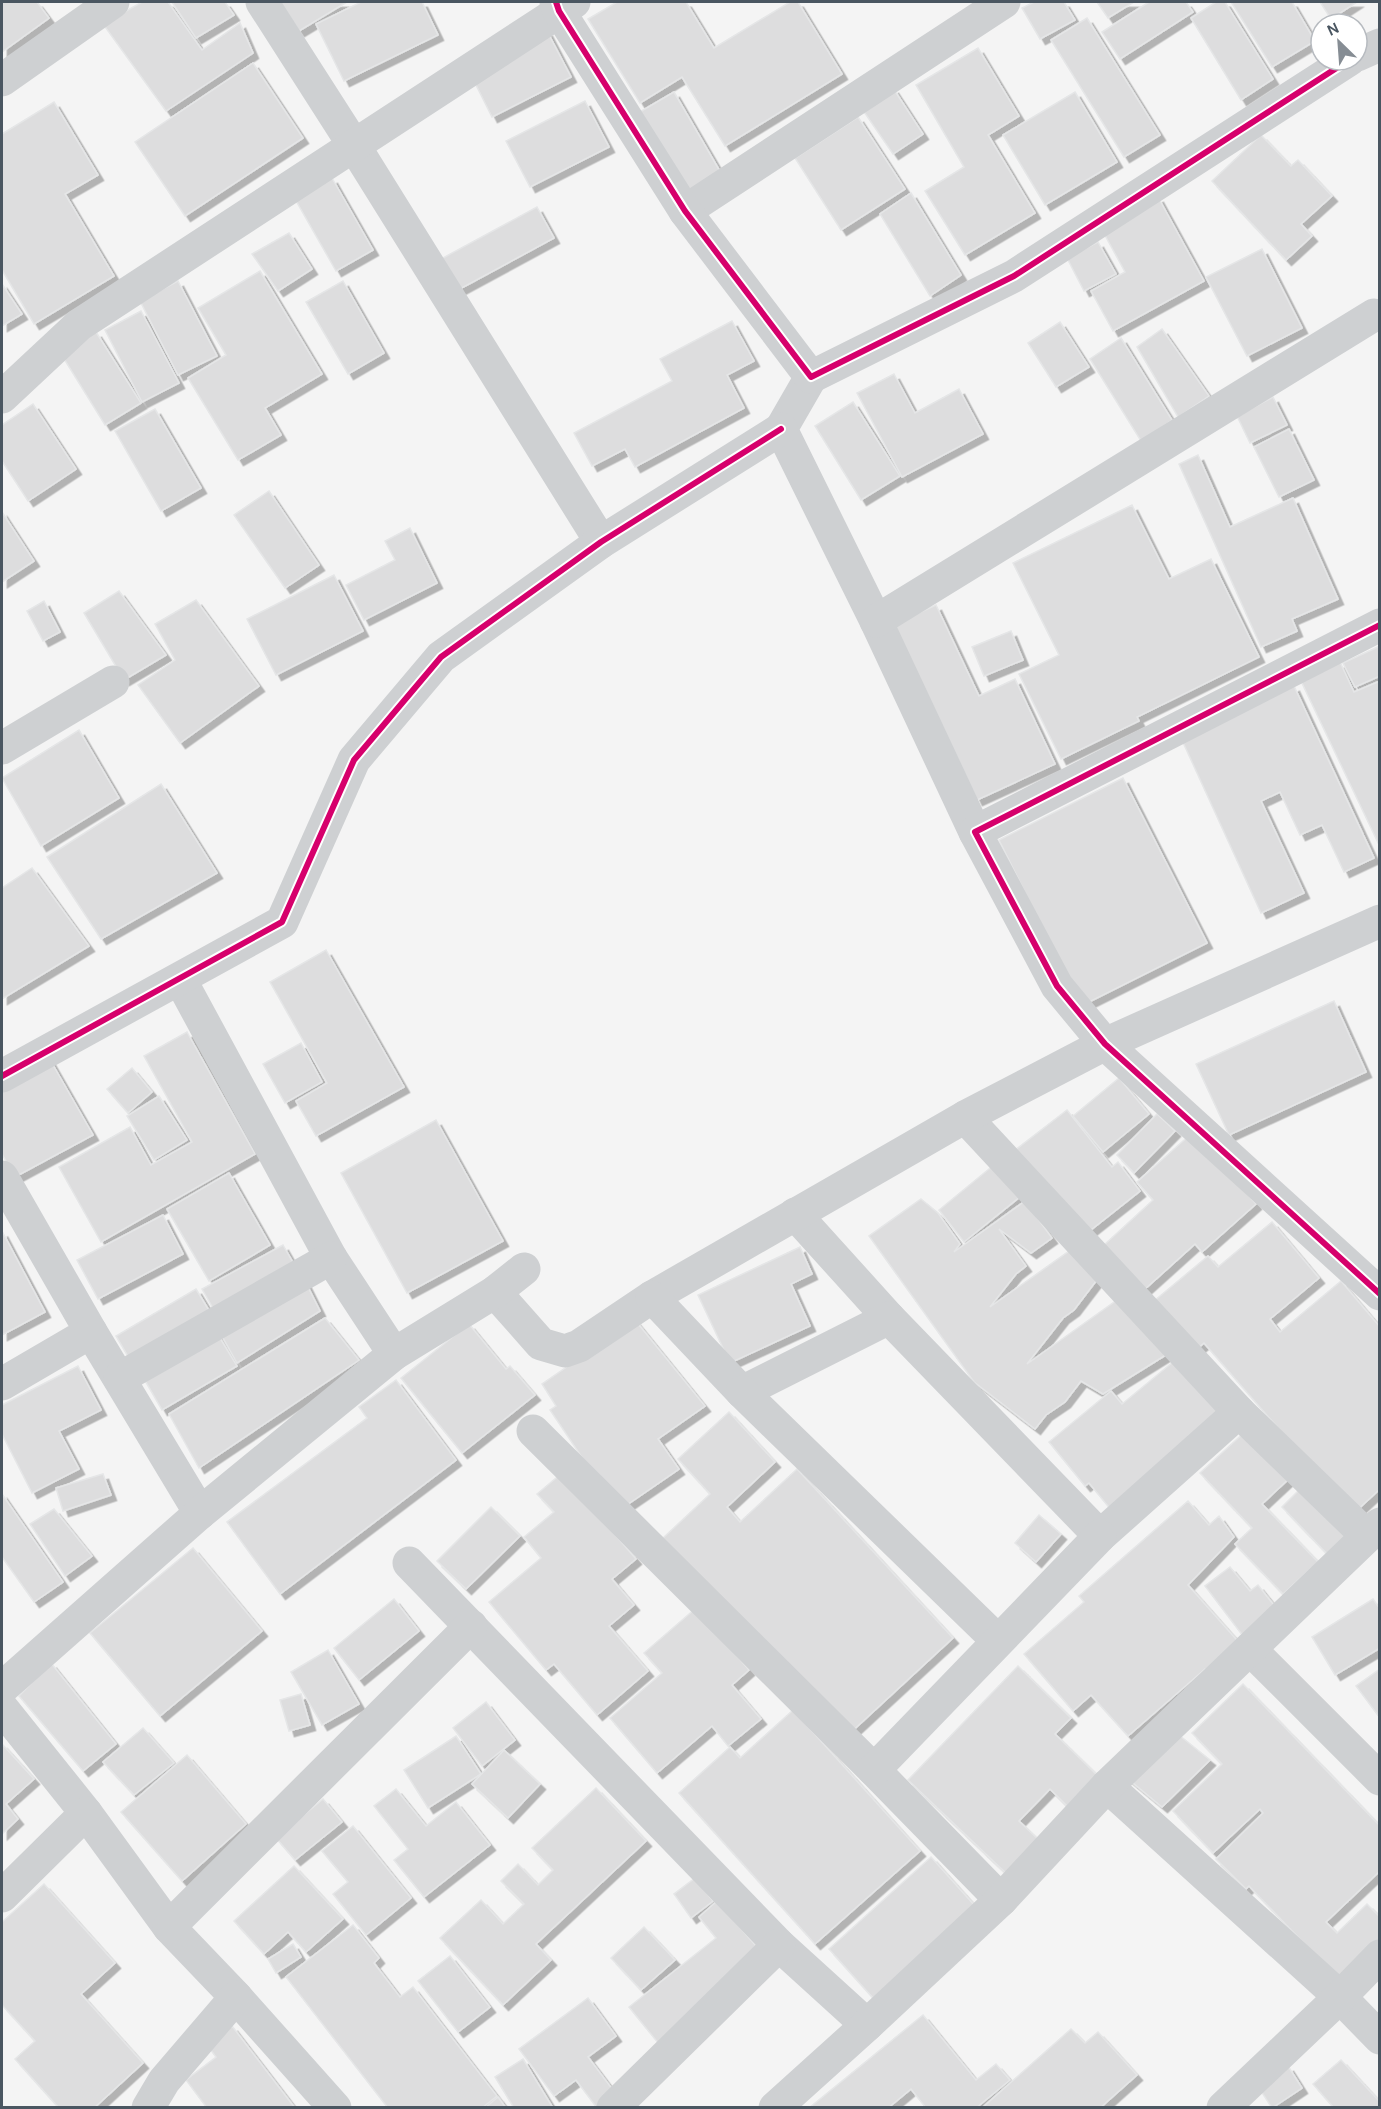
<svg xmlns="http://www.w3.org/2000/svg" width="1381" height="2109" viewBox="0 0 1381 2109" font-family="Karla,sans-serif">
<style>
.building{fill:#ddddde;stroke:#e5e6e7;stroke-width:1.5;filter:url(#shadow)}
.lines{fill:none;stroke-linecap:round;stroke-linejoin:round}
.minor{stroke:#ced0d2;stroke-width:33}
.tertiary{stroke:#ced0d2;stroke-width:33}
.cycleway-casing{stroke:#fff;stroke-width:10}
.cycleway{stroke:#d6006c;stroke-width:6}
</style>
<defs>
<filter id="shadow"><feDropShadow dx="5.5" dy="5.5" stdDeviation="0" flood-color="#0004"/></filter>
</defs>
<rect width="100%" height="100%" fill="#f4f4f4"/>
<g class="building">
<path d="M2 2H37L49 18 2 52Z"/>
<path d="M142 2H168L202 50 240 23 253 53 166 111 103 24Z"/>
<path d="M172 2H225L234 15 196 38Z"/>
<path d="M280 2H347L299 31Z"/>
<path d="M361 2H422L438 35 344 81 316 24Z"/>
<path d="M617 2H686L714 48 790 2H798L842 74 725 146 682 77 640 103 588 19Z"/>
<path d="M1034 2H1064L1075 20 1040 39 1022 8Z"/>
<path d="M1097 2H1134L1108 18Z"/>
<path d="M1149 2H1186L1193 12 1120 59 1102 32Z"/>
<path d="M1216 2H1225L1273 79 1241 100 1191 18Z"/>
<path d="M1231 2H1292L1315 41 1272 67Z"/>
<path d="M1320 2H1357L1331 19Z"/>
<path d="M1087 18 1160 135 1124 157 1051 40Z"/>
<path d="M547 31 571 77 492 117 469 71Z"/>
<path d="M978 48 1019 116 988 135 1035 213 965 255 925 191 964 167 916 85Z"/>
<path d="M253 63 303 138 185 216 135 142Z"/>
<path d="M893 88 923 134 893 154 862 109Z"/>
<path d="M674 92 721 173 685 194 638 113Z"/>
<path d="M1075 92 1117 162 1045 205 1003 135Z"/>
<path d="M585 101 609 147 530 187 506 141Z"/>
<path d="M54 102 98 175 65 194 114 276 34 324 2 270V134Z"/>
<path d="M858 117 905 189 841 230 795 158Z"/>
<path d="M1261 135 1291 166 1298 160 1332 196 1301 224 1312 236 1286 260 1212 181Z"/>
<path d="M332 178 373 250 336 271 295 199Z"/>
<path d="M911 193 961 275 930 296 880 214Z"/>
<path d="M1158 197 1204 281 1113 331 1091 291 1125 272 1101 228Z"/>
<path d="M537 207 554 238 458 290 441 259Z"/>
<path d="M289 233 312 269 278 291 252 254Z"/>
<path d="M1098 242 1116 274 1084 291 1067 258Z"/>
<path d="M1262 249 1302 328 1247 356 1206 277Z"/>
<path d="M260 271 322 374 265 408 281 435 238 460 188 378 226 355 198 308Z"/>
<path d="M178 281 217 356 178 375 140 301Z"/>
<path d="M343 281 384 353 348 374 306 302Z"/>
<path d="M2 284 22 314 2 326Z"/>
<path d="M141 311 179 383 142 402 105 330Z"/>
<path d="M732 321 754 361 727 375 744 408 635 467 625 449 592 466 574 433 672 381 660 359Z"/>
<path d="M1060 322 1089 367 1056 387 1028 343Z"/>
<path d="M1162 329 1209 396 1178 417 1137 347Z"/>
<path d="M96 332 141 403 105 425 61 354Z"/>
<path d="M1121 338 1172 420 1141 441 1090 359Z"/>
<path d="M894 374 915 413 959 389 983 434 902 477 857 393Z"/>
<path d="M1273 397 1287 425 1250 443 1237 416Z"/>
<path d="M853 402 900 476 861 500 815 426Z"/>
<path d="M33 404 76 469 28 501 2 461V425Z"/>
<path d="M155 409 201 488 161 511 115 431Z"/>
<path d="M1289 429 1314 480 1279 497 1254 447Z"/>
<path d="M1198 455 1230 527 1293 498 1338 599 1292 619 1297 631 1261 647 1179 464Z"/>
<path d="M269 491 319 565 285 588 234 515Z"/>
<path d="M1132 505 1169 579 1211 559 1259 657 1137 717 1139 721 1061 759 1019 674 1059 655 1013 563Z"/>
<path d="M2 512 34 561 2 582Z"/>
<path d="M410 528 437 583 364 620 346 585 395 560 385 541Z"/>
<path d="M334 575 363 631 276 675 247 619Z"/>
<path d="M119 591 166 655 124 680 84 613Z"/>
<path d="M196 600 259 686 180 743 138 685 175 660 155 624Z"/>
<path d="M44 601 60 632 43 641 27 611Z"/>
<path d="M936 605 979 696 1015 679 1055 764 977 800 894 624Z"/>
<path d="M1011 631 1023 660 984 676 972 647Z"/>
<path d="M1380 646V676L1355 687 1343 663Z"/>
<path d="M1340 662 1354 692 1380 681V847L1301 681Z"/>
<path d="M1294 686 1374 858 1344 872 1322 825 1300 835 1280 792 1261 801 1304 893 1261 913 1181 738Z"/>
<path d="M79 730 119 798 41 846 2 778Z"/>
<path d="M1123 778 1207 943 1081 1006 999 840Z"/>
<path d="M161 784 217 873 101 939 47 857Z"/>
<path d="M32 868 89 946 2 999V888Z"/>
<path d="M326 950 404 1087 316 1136 296 1101 327 1083 270 982Z"/>
<path d="M1334 1001 1366 1072 1229 1135 1196 1064Z"/>
<path d="M187 1032 255 1154 101 1242 59 1167 130 1127 151 1165 192 1142 144 1056Z"/>
<path d="M301 1043 322 1082 285 1103 263 1064Z"/>
<path d="M49 1058 93 1135 15 1177 2 1154V1086Z"/>
<path d="M132 1068 152 1092 128 1113 107 1089Z"/>
<path d="M1119 1078 1149 1114 1103 1152 1073 1116Z"/>
<path d="M159 1096 187 1140 154 1160 127 1116Z"/>
<path d="M1067 1110 1112 1167 1118 1162 1140 1191 1082 1237 1014 1151Z"/>
<path d="M1157 1114 1175 1131 1134 1173 1117 1155Z"/>
<path d="M436 1120 503 1241 407 1293 341 1173Z"/>
<path d="M1192 1133 1256 1204 1202 1252 1195 1244 1144 1290 1104 1245 1153 1200 1137 1182Z"/>
<path d="M995 1164 1021 1196 964 1242 939 1210Z"/>
<path d="M229 1173 270 1245 209 1281 167 1209Z"/>
<path d="M921 1199 938 1213 960 1244 954 1252 1025 1201 1052 1238 1031 1253 999 1229 1026 1266 1016 1274 990 1307 1072 1249 1103 1272 1074 1310 1063 1318 1027 1364 1117 1300 1169 1353 1103 1394 1081 1381 1065 1402 1046 1415 1035 1429 974 1382 869 1236Z"/>
<path d="M163 1215 183 1254 98 1299 77 1260Z"/>
<path d="M1272 1222 1319 1278 1270 1319 1280 1332 1341 1281 1380 1327V1489L1353 1514 1204 1343 1196 1350 1154 1301 1208 1256 1218 1267Z"/>
<path d="M2 1231 45 1312 2 1335Z"/>
<path d="M283 1245 299 1273 218 1317 202 1289Z"/>
<path d="M800 1247 812 1274 791 1284 810 1326 730 1363 698 1295Z"/>
<path d="M304 1279 320 1311 237 1363 218 1329Z"/>
<path d="M196 1289 213 1317 133 1365 116 1336Z"/>
<path d="M325 1318 359 1360 199 1468 169 1414Z"/>
<path d="M635 1320 705 1406 658 1439 679 1469 618 1511 550 1410 556 1406 542 1384Z"/>
<path d="M469 1324 506 1369 510 1366 535 1395 462 1453 401 1378Z"/>
<path d="M214 1328 237 1366 162 1410 140 1372Z"/>
<path d="M1179 1357 1224 1416 1112 1511 1089 1483 1085 1486 1049 1442 1111 1391 1122 1404Z"/>
<path d="M78 1366 101 1410 59 1431 79 1469 32 1493 2 1434V1405Z"/>
<path d="M396 1380 456 1460 280 1594 227 1522 367 1418 359 1407Z"/>
<path d="M729 1412 775 1462 727 1507 740 1522 797 1469 953 1638 847 1736 663 1538 710 1494 678 1459Z"/>
<path d="M1248 1429 1293 1475 1262 1504 1318 1562 1283 1594 1235 1544 1252 1528 1200 1473Z"/>
<path d="M562 1473 636 1559 612 1579 634 1605 609 1626 648 1671 597 1715 554 1664 546 1670 489 1602 541 1558 524 1537 554 1512 537 1494Z"/>
<path d="M103 1474 111 1495 63 1511 56 1488Z"/>
<path d="M1303 1486 1353 1537 1331 1558 1282 1507Z"/>
<path d="M2 1494 63 1582 34 1602 2 1557Z"/>
<path d="M1188 1501 1209 1525 1219 1516 1234 1537 1188 1585 1243 1647 1210 1675 1205 1669 1128 1736 1091 1695 1073 1711 1024 1654 1084 1602 1079 1596Z"/>
<path d="M491 1507 520 1536 466 1589 437 1561Z"/>
<path d="M54 1509 92 1556 65 1576 30 1524Z"/>
<path d="M1039 1515 1061 1534 1036 1562 1015 1543Z"/>
<path d="M193 1548 262 1631 160 1716 90 1633Z"/>
<path d="M1230 1567 1250 1591 1258 1585 1277 1609 1243 1636 1205 1586Z"/>
<path d="M394 1599 419 1631 359 1680 334 1648Z"/>
<path d="M1373 1599 1380 1609V1648L1335 1675 1312 1637Z"/>
<path d="M696 1608 749 1670 732 1685 761 1719 728 1746 712 1726 657 1773 610 1718 662 1673 644 1653Z"/>
<path d="M328 1650 359 1704 322 1725 291 1672Z"/>
<path d="M51 1663 116 1744 83 1771 19 1696Z"/>
<path d="M1018 1666 1071 1718 1055 1734 1097 1775 1067 1806 1050 1789 1019 1821 1042 1843 1010 1877 908 1780Z"/>
<path d="M1380 1669V1718L1356 1686Z"/>
<path d="M1243 1684 1380 1826V1871L1326 1922 1337 1933 1367 1904 1380 1917V1945L1341 1982 1249 1886 1246 1889 1216 1859 1263 1813 1260 1809 1213 1853 1173 1811 1222 1764 1192 1733Z"/>
<path d="M301 1694 310 1725 289 1731 280 1700Z"/>
<path d="M486 1702 515 1740 482 1766 453 1728Z"/>
<path d="M793 1710 920 1851 815 1944 679 1793 730 1747 740 1758Z"/>
<path d="M143 1728 174 1763 134 1795 103 1762Z"/>
<path d="M1179 1735 1210 1760 1162 1807 1127 1778Z"/>
<path d="M456 1736 481 1774 428 1808 404 1770Z"/>
<path d="M2 1744 34 1779 6 1804 18 1819 2 1834Z"/>
<path d="M504 1750 540 1784 508 1818 472 1784Z"/>
<path d="M187 1755 246 1824 182 1881 121 1812Z"/>
<path d="M596 1788 646 1841 536 1944 551 1960 503 2005 440 1938 481 1900 503 1924 524 1904 501 1881 518 1864 538 1885 553 1870 532 1848Z"/>
<path d="M396 1789 426 1826 456 1802 490 1845 424 1897 394 1860 408 1849 374 1806Z"/>
<path d="M323 1799 342 1822 295 1860 276 1838Z"/>
<path d="M353 1826 411 1898 366 1935 333 1894 348 1882 322 1851Z"/>
<path d="M931 1857 975 1906 873 1998 829 1949Z"/>
<path d="M294 1866 343 1919 306 1952 288 1932 264 1954 234 1921Z"/>
<path d="M695 1878 713 1901 691 1918 674 1894Z"/>
<path d="M44 1884 115 1963 81 1994 143 2063 94 2108H59L15 2059 35 2041 2 2005V1922Z"/>
<path d="M717 1901 756 1946 659 2044 629 2007 716 1938 699 1917Z"/>
<path d="M353 1925 379 1958 374 1963 400 1997 413 1987 497 2096 482 2108H388L286 1977Z"/>
<path d="M644 1927 675 1960 641 1990 611 1958Z"/>
<path d="M293 1944 301 1957 276 1973 268 1959Z"/>
<path d="M450 1956 490 2007 458 2032 418 1981Z"/>
<path d="M588 1998 616 2036 588 2057 616 2094 597 2108 576 2080 554 2096 519 2049Z"/>
<path d="M923 2015 976 2080 996 2064 1010 2080 976 2108H926L911 2089 888 2108H809Z"/>
<path d="M232 2026 295 2108H207L186 2080 216 2057 207 2045Z"/>
<path d="M1071 2029 1085 2043 1098 2032 1137 2075 1100 2108H982Z"/>
<path d="M523 2059 553 2108H514L495 2077Z"/>
<path d="M1341 2060 1380 2102V2108H1334L1313 2084Z"/>
<path d="M1288 2066 1302 2088 1272 2108 1257 2085Z"/>
<path d="M498 2097 506 2108H485Z"/>
</g>
<g class="lines">
<g class="minor">
<path d="M262 2 353 144 601 542"/>
<path d="M2 80 113 2"/>
<path d="M685 211 1004 2"/>
<path d="M811 377 781 429 876 621 975 832"/>
<path d="M2 397 79 325 574 2"/>
<path d="M876 621 1374 315"/>
<path d="M1380 625 975 832 1057 986 1105 1044 1380 1294"/>
<path d="M2 748 113 682"/>
<path d="M180 979 331 1258 394 1354"/>
<path d="M2 1076 282 922 354 760 441 657 601 542 781 429"/>
<path d="M965 1117 1239 1412"/>
<path d="M2 1177 91 1332 2 1384"/>
<path d="M795 1214 889 1318"/>
<path d="M495 1292 541 1344 565 1351 579 1346 652 1297 965 1117 1105 1044 1380 921"/>
<path d="M652 1297 742 1392 889 1318 1100 1536 1239 1412 1367 1536"/>
<path d="M91 1332 200 1513"/>
<path d="M120 1378 331 1258"/>
<path d="M742 1392 998 1641"/>
<path d="M533 1431 874 1770 1001 1900"/>
<path d="M409 1563 779 1945 867 2025"/>
<path d="M1250 1649 1380 1779"/>
<path d="M2 1688 200 1513 394 1354 495 1292 524 1269"/>
<path d="M2 1708 86 1813"/>
<path d="M874 1770 1100 1536"/>
<path d="M1107 1786 1340 1997 1380 2038"/>
<path d="M2 1896 86 1813 169 1927 236 1997 335 2108"/>
<path d="M169 1927 471 1626"/>
<path d="M148 2108 164 2081 236 1997"/>
<path d="M613 2108 779 1945"/>
<path d="M775 2108 867 2025 1001 1900 1107 1786 1380 1524"/>
<path d="M1223 2108 1340 1997 1380 1956"/>
</g>
<g class="tertiary">
<path d="M556 2 559 11 685 211 811 377 1014 276 1349 60"/>
<path d="M1357 55 1380 45"/>
</g>
<g class="cycleway-casing">
<g id="cycleway">
<path d="M556 2 559 11 685 211 811 377 1014 276 1349 60"/>
<path d="M1380 625 975 832 1057 986 1105 1044 1380 1294"/>
<path d="M2 1076 282 922 354 760 441 657 601 542 781 429"/>
</g>
</g>
<use href="#cycleway" class="cycleway"/>
</g>
<rect width="1381" height="2109" fill="none" stroke="#4a5661" stroke-width="6"/>
<g transform="translate(1339 42) rotate(335)"><circle r="28" fill="#ffffff" stroke="#b7bbc0" stroke-width="1.5"/>
<path d="M0-4.5L10 22L0 15L-10 22Z" fill="#868d94"/>
<text y="-9" font-size="16" font-weight="bold" text-anchor="middle" fill="#4a5661">N</text>
</g>
</svg>
